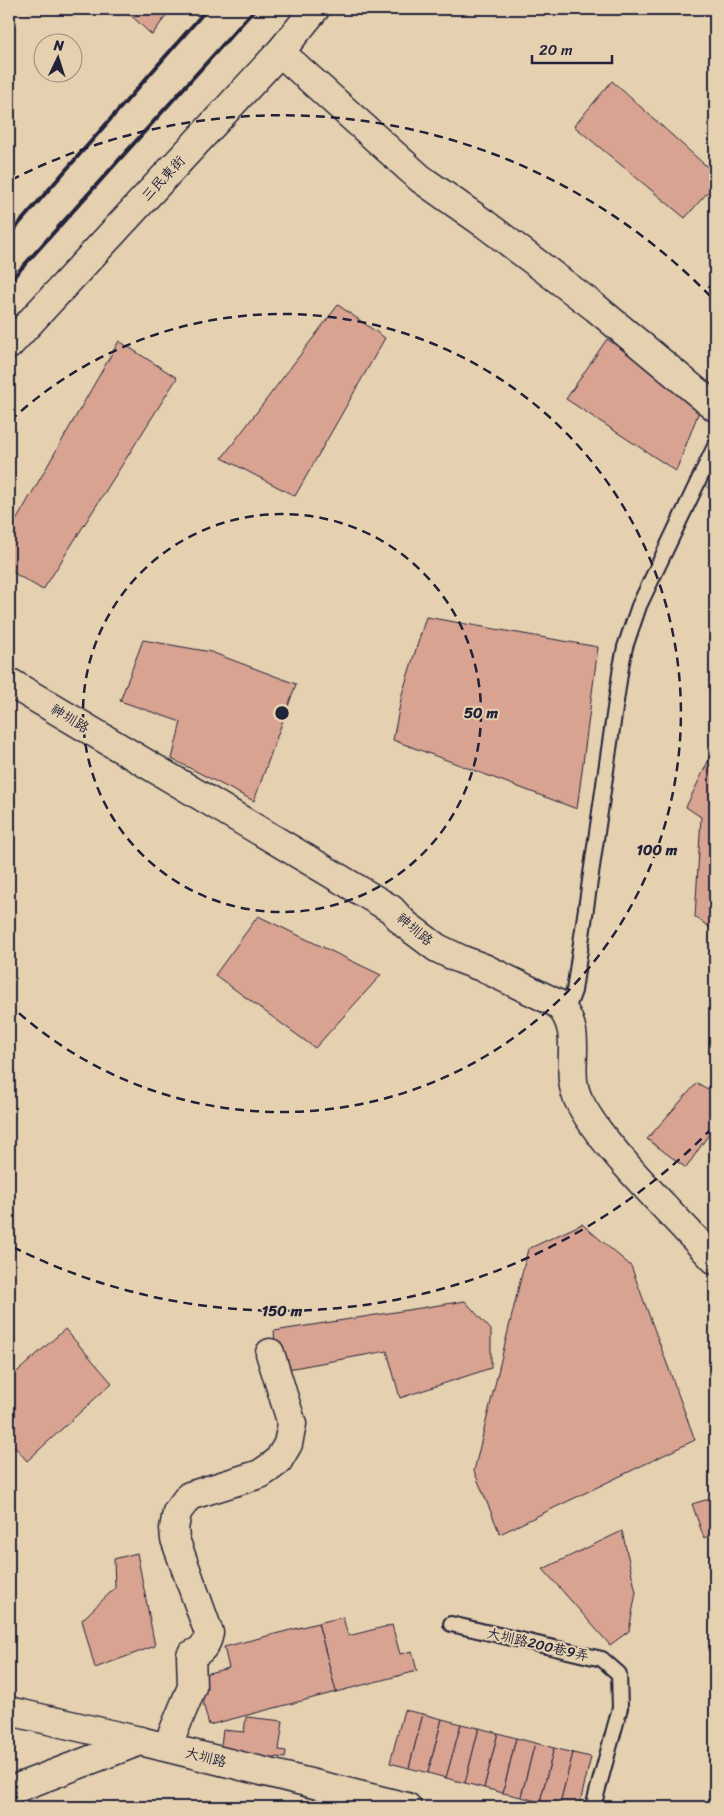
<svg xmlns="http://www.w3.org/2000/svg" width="724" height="1816" viewBox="0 0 724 1816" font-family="Sriracha,'LXGW WenKai TC',sans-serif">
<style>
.building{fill:#d9a391;stroke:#22223b}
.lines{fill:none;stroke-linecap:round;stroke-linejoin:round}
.service-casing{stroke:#22223b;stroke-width:18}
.minor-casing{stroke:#22223b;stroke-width:31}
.tertiary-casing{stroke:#22223b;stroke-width:31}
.service{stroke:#e5d0af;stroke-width:14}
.minor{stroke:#e5d0af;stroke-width:28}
.tertiary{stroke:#e5d0af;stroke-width:28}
.rail{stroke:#22223b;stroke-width:4}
.ring{fill:none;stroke:#22223b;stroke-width:2.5;stroke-dasharray:9 6}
.labels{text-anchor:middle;stroke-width:4;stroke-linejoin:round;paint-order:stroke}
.street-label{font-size:14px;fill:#22223b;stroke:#e5d0af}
.centre{fill:#22223b;stroke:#e5d0af;stroke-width:2.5}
.ring-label{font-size:15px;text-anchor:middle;font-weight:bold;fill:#22223b;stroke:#e5d0af;stroke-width:4;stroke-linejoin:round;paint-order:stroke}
</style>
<rect width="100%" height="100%" fill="#e5d0af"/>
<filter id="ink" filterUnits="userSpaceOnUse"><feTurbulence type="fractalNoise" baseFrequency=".02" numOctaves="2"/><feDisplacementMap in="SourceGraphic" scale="10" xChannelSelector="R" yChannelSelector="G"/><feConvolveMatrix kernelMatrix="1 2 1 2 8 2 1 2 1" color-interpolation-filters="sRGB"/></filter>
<g filter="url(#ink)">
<g class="building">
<path d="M124 9H171L152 35Z"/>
<path d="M612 81 715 174V184L685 218 574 126Z"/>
<path d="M338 305 385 338 295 496 222 458Z"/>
<path d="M607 339 701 406 676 471 566 399Z"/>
<path d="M119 341 177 378 43 590 9 570V533Z"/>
<path d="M426 617 598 647 577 809 393 740 402 694Z"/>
<path d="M143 640 211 652 296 684 254 801 172 759 181 722 120 701Z"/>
<path d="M715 747V931L695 917 701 817 686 807Z"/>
<path d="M258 916 381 975 315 1048 215 975Z"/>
<path d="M697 1083 715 1093V1125L686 1168 647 1139Z"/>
<path d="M582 1224 631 1266 695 1440 500 1534 474 1471 528 1249Z"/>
<path d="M465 1301 491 1330V1368L400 1398 387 1351 277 1371 274 1331Z"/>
<path d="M65 1329 112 1383 27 1461 9 1440V1379Z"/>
<path d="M709 1499 715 1510V1532L704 1538 692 1504Z"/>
<path d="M622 1531 636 1592 629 1631 610 1645 543 1569Z"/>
<path d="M137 1553 155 1646 95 1668 82 1620 115 1588 114 1559Z"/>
<path d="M343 1617 348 1636 392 1625 400 1654 412 1651 417 1671 336 1692 318 1623Z"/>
<path d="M318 1623 336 1692 209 1725 196 1676 229 1668 224 1647Z"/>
<path d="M404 1710 423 1714 409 1768 390 1763Z"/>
<path d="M423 1714 442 1719 428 1773 409 1768Z"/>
<path d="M246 1717 283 1721 279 1750 286 1751 285 1758 275 1757V1760L220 1753 223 1730 244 1732Z"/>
<path d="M442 1719 461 1724 446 1778 428 1773Z"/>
<path d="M461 1724 479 1728 465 1783 446 1778Z"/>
<path d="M479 1728 498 1733 484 1788 465 1783Z"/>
<path d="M498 1733 516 1738 503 1793 484 1788Z"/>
<path d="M516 1738 535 1743 521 1797 503 1793Z"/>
<path d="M535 1743 554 1748 540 1802 521 1797Z"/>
<path d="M554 1748 573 1753 559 1807 540 1802Z"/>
<path d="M573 1753 591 1757 579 1807H559Z"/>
</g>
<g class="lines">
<g class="service-casing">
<g id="service">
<path d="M566 1012 574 991 621 667 625 647 639 606 715 446"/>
<path d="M451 1624 602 1659 619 1674 620 1708 593 1807"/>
</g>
</g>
<g class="minor-casing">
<g id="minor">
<path d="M280 52 421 179 485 224 596 308 715 407"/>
<path d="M9 345 280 52 315 9"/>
<path d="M9 682 391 909 405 924 437 948 460 959 484 968 558 1004C587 1035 562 1068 579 1101 592 1126 609 1145 627 1166 655 1198 686 1229 715 1260"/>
<path d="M9 1711 140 1741"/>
<path d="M167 1747 192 1687 191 1655C202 1651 207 1645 209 1633L175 1539 174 1529 177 1512 189 1496 260 1474 269 1468 278 1461 288 1444 292 1424 270 1353"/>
</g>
</g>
<g class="tertiary-casing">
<path id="tertiary" d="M9 1791 140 1741 407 1807"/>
</g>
<use href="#service" class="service"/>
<use href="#minor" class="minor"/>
<use href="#tertiary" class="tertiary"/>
<g class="rail">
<path d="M9 235 207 9"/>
<path d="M9 282 255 9"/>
</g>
</g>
</g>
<g class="ring">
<circle cx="282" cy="713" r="199"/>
<path d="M10 421A399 399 0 1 1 10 1005"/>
<path d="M712 1128A598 598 0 0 1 11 1246M11 180A598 598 0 0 1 712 298"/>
</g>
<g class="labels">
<g class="street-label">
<text transform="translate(163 178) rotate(-47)" y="5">三民東街</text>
<text transform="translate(70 718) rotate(31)" y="5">神圳路</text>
<text transform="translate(415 929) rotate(40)" y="5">神圳路</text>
<text transform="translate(538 1644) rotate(13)" y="5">大圳路200巷9弄</text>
<text transform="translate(206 1757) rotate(14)" y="5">大圳路</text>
</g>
</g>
<circle cx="282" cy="713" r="8" class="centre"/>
<g class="ring-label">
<text x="481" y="718">50 m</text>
<text x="657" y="855">100 m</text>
<text x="282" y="1316">150 m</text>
</g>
<rect width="724" height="1816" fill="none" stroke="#e5d0af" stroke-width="30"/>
<rect x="15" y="15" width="694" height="1786" fill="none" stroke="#22223b" stroke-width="2" filter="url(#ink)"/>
<g transform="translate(58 58) rotate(4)"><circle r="24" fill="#e5d0af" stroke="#978a81"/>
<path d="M0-4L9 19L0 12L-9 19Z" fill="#22223b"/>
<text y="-8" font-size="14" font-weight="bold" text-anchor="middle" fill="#22223b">N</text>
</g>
<path d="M532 55v8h80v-8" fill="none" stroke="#22223b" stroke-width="2.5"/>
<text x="539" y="55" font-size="15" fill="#22223b" stroke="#e5d0af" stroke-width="4" paint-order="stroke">20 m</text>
</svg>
